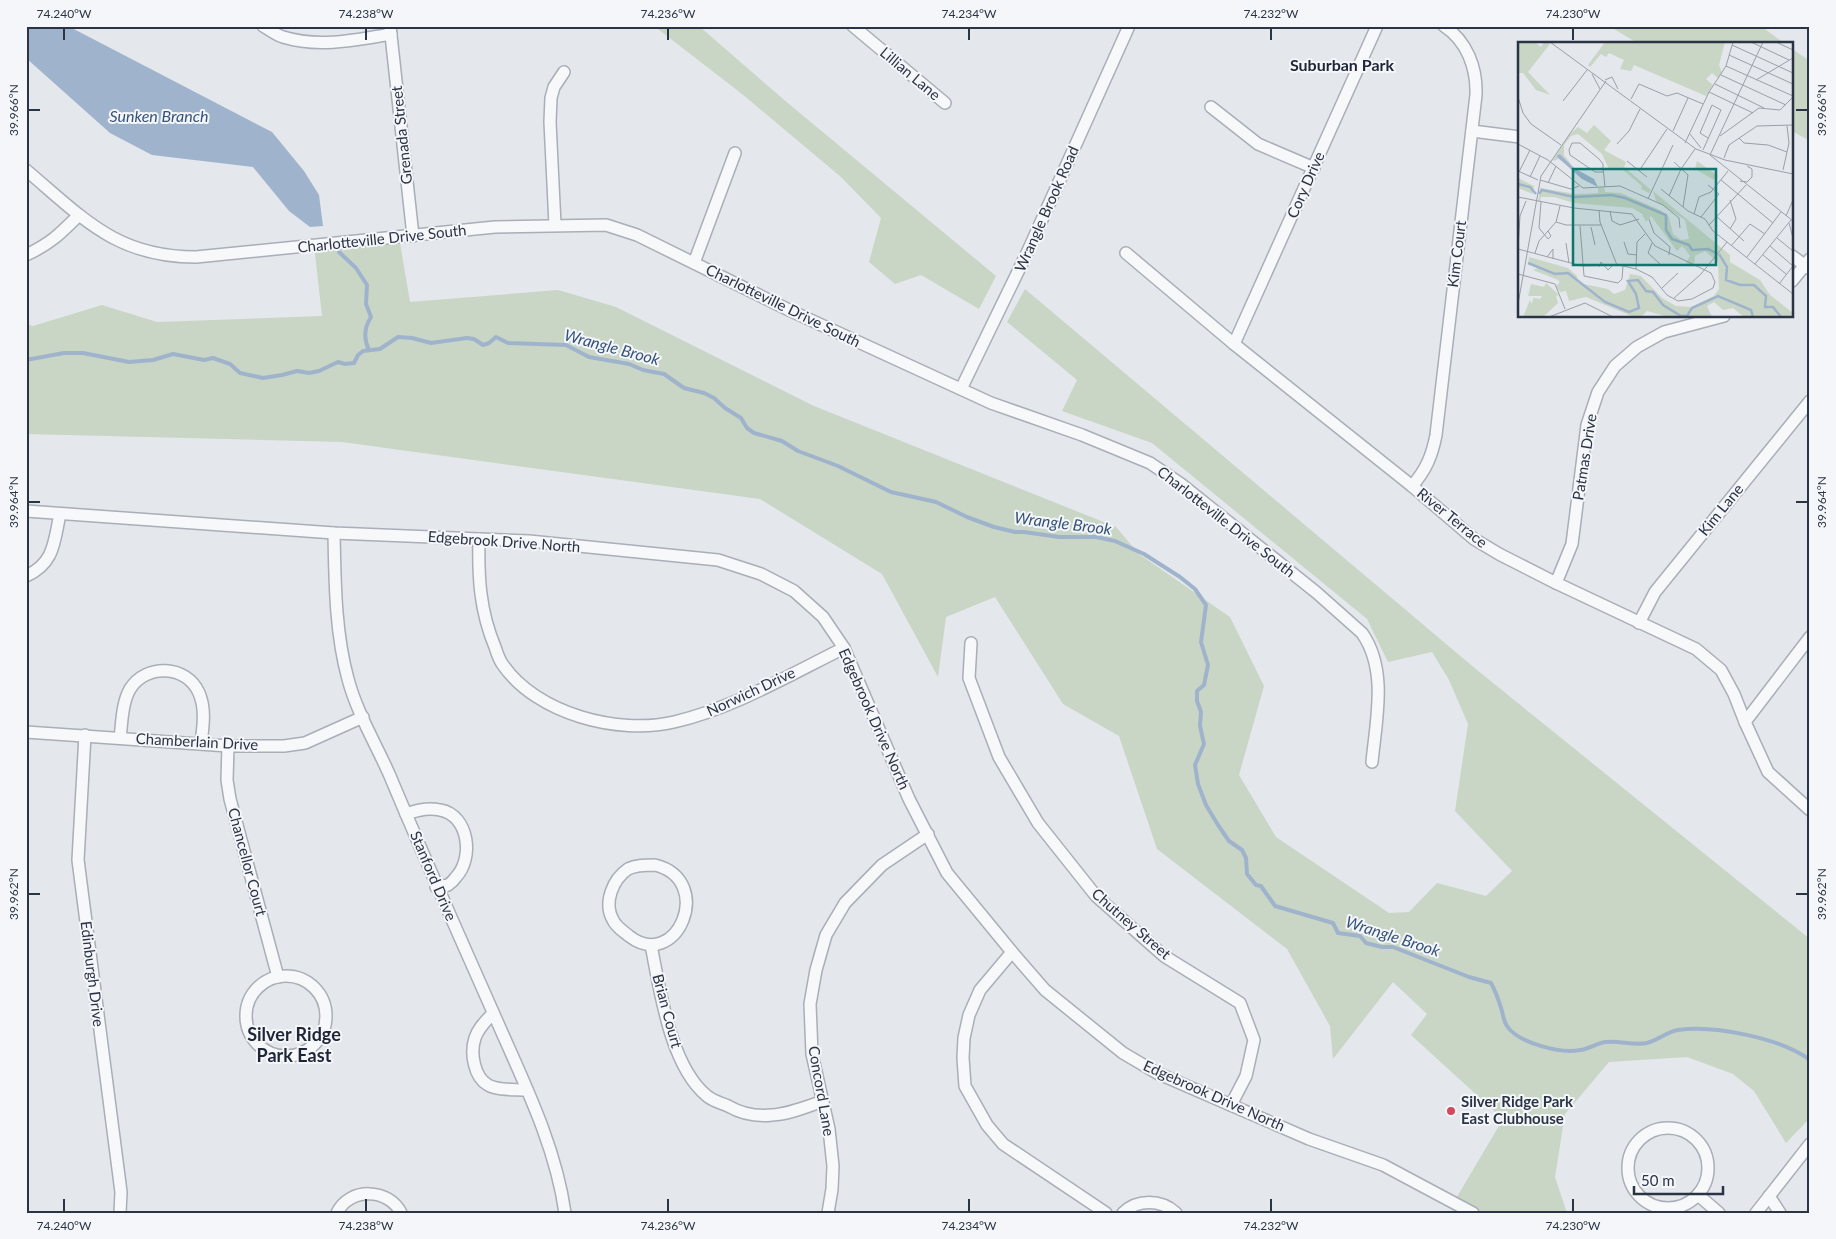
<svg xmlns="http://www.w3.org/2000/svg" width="1836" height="1239" viewBox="0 0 1836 1239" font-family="Lato,sans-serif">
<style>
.green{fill:#c9d6c5}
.water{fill:#9fb4cc}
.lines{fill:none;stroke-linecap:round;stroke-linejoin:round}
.stream{stroke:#9fb4cc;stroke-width:4}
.street-casing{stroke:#a9aeb7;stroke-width:14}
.street{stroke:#f7f8fa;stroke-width:11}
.ticks{fill:none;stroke:#2b3445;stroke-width:2}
.poi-dot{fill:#d1495b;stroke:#f4f6f9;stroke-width:2}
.labels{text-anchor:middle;stroke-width:4;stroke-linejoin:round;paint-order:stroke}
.street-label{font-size:15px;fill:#2b3445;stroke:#f4f6f9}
.poi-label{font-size:15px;font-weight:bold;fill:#2b3445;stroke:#f4f6f9;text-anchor:start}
.neighbourhood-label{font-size:16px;font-weight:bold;fill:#1d2536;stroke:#f4f6f9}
.water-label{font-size:16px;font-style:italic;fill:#34527a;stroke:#f4f6f9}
.quarter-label{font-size:18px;font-weight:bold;fill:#1d2536;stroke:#f4f6f9}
.inset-river{fill:none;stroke:#9fb4cc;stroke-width:2.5}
.inset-road{fill:none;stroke:#9a9fa9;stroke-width:1}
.view{fill:#0f766e;fill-opacity:0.15;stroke:#0f766e;stroke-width:2.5}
.inset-edge{fill:none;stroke:#2b3445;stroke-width:2.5}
.neatline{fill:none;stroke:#2b3445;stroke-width:2}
.ticks-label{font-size:12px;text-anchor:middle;fill:#2b3445}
</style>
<rect width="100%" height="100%" fill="#e4e7ec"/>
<g class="green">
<path d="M654 26H699L783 99 996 276 979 309 921 275 895 284 869 262 881 218 841 177 742 94Z"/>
<path d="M1609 26H1761L1785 44H1639Z"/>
<path d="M1792 49 1810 61V141L1792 131Z"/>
<path d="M399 237 410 302 558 290 616 307 814 406 1116 527 1139 554 1230 617 1264 686 1239 775 1276 837 1389 913 1409 912 1437 883 1486 896 1512 871 1455 811 1468 724 1449 680 1432 652 1388 662 1367 619 1152 443 1062 411 1077 380 1007 322 1025 289 1477 670 1810 939V1118L1786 1143 1754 1091 1733 1074 1687 1057 1609 1062 1565 1114 1555 1177 1567 1213H1472L1454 1202 1503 1119 1411 1035 1427 1014 1393 982 1333 1059 1330 1026 1287 949 1157 849 1119 736 1063 704 995 597 946 617 938 677 882 574 760 499 342 442 26 434V324L33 326 102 305 157 322 322 316 314 245Z"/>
</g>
<path class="water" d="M26 26H68L272 132 304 171 319 195 323 226 310 227 289 211 253 167 152 155 110 133 26 58Z"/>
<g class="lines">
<g class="stream">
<path d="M339 252 356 268 367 285 366 304 371 317C364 328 363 338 369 350"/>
<path d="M26 360 64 353H83L129 362 153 360 173 354 204 360 213 358 230 364 240 373 263 378 282 375 297 371 309 373 319 371 338 362 345 364 354 363 358 355 363 351 380 349 398 337 412 338 431 343 467 338 474 339 483 345 489 343 496 337 508 343 566 345 589 357 629 364 643 370 664 374 684 388 704 393 714 398 725 408 741 418 747 428 754 433 782 441 798 451 838 466 891 492 936 502 967 517 994 527 1015 532H1024L1059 537H1096L1115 541 1144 554 1180 577 1195 589 1206 605 1201 642 1208 665 1204 685 1197 691V701L1201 712 1200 726 1204 744 1195 765 1198 784 1206 805 1218 825 1229 841 1242 850 1246 858 1247 874 1256 885 1261 886 1275 906 1333 923 1338 933 1360 936 1366 943 1382 947H1393L1469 977 1491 983C1496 992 1499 1001 1502 1011 1503 1015 1504 1022 1507 1026 1518 1043 1561 1054 1580 1050 1589 1049 1597 1043 1605 1042 1619 1040 1633 1046 1647 1043 1659 1040 1666 1032 1678 1030 1715 1025 1780 1038 1810 1060"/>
</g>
<g class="street-casing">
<g id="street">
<path d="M263 26C270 30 276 35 283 37 318 48 356 40 391 34"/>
<path d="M390 26 413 236"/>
<path d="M853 26 945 103"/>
<path d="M1211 107 1258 144 1314 168"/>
<path d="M1472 131 1520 137"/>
<path d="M26 170C83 218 116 257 196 257L495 227 606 225 637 235 791 311 991 403 1082 435 1150 463 1181 484 1317 593 1362 633C1388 670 1376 720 1372 762"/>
<path d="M555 225 550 122 551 98 554 87 564 72"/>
<path d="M1126 253 1234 344 1412 486 1474 539 1499 554 1556 583 1696 649 1721 670 1734 694 1745 722 1768 772 1810 810"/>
<path d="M26 255C50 244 60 234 79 215"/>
<path d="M1792 256 1810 269"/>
<path d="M694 263 735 153"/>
<path d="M1792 281 1810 259"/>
<path d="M1234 344 1377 26"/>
<path d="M961 389 1027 253 1129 26"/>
<path d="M1412 486C1426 470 1432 456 1436 435L1476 95C1477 68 1467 41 1444 26"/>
<path d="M26 511 334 533 529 541 718 560 761 574 794 591 823 617 844 648 909 799 947 873 1012 952 1045 990 1123 1053 1157 1073 1309 1139 1383 1165 1473 1213"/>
<path d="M334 533C335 581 335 632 348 679 357 713 376 744 390 776 425 860 463 944 500 1028 526 1087 556 1148 565 1213"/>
<path d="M479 539C478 578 480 611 495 647 497 653 499 660 503 665 537 714 618 735 674 722 734 708 789 675 844 648"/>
<path d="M26 576C55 563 54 541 60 514"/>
<path d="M1556 583 1572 544 1587 425 1598 392 1615 366 1637 347 1664 332 1724 316"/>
<path d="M1639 623 1655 592 1810 401"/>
<path d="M971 643 969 678 999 757 1038 823 1096 896 1164 956 1240 1003 1254 1040 1246 1076 1231 1105"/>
<path d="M1745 722 1810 637"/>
<path d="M26 732 228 746H284L305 743 363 717"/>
<path d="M85 735 78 860 121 1192 120 1213"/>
<path d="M120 738C122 722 122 703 130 689 146 663 187 665 199 693 206 709 203 727 201 743"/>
<path d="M228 746 227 780 230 799 278 977"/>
<path d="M406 814C417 810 428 807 440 810 469 815 474 858 456 877 454 880 451 883 448 885 445 886 440 886 436 887"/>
<path d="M655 865C716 880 677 973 629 936 623 931 616 927 613 920 603 903 613 879 628 869 636 865 646 865 655 865Z"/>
<path d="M651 945C660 990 670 1066 707 1096 713 1101 721 1103 728 1106 742 1114 755 1117 772 1115 789 1114 806 1107 823 1101"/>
<path d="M1012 952 980 990 969 1015 964 1038 963 1058 965 1086 987 1125 1003 1144 1106 1213"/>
<circle cx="286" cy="1016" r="40"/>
<path d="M493 1013C486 1021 478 1028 475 1038 470 1053 474 1077 488 1085 498 1091 515 1089 527 1090"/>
<circle cx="1668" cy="1168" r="40"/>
<path d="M1698 1195 1719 1213"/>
<path d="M1769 1196 1780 1213"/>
<path d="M337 1213C349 1187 389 1188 401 1213"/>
<path d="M828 1213 832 1189 833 1166 829 1129 812 1054 810 1004 816 970 826 935 845 903 882 865 928 834"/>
<path d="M1123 1213C1137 1199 1161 1199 1176 1213"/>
<path d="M1756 1213 1810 1144"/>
</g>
</g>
<use href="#street" class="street"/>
</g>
<path class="ticks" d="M64 28V40M366 28V40M668 28V40M969 28V40M1271 28V40M1573 28V40M28 110H40M1796 110H1808M28 502H40M1796 502H1808M28 894H40M1796 894H1808M64 1199V1212M366 1199V1212M668 1199V1212M969 1199V1212M1271 1199V1212M1573 1199V1212"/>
<circle class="poi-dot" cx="1451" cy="1111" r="5"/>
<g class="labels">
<g class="street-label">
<text transform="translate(910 74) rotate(40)" y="5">Lillian Lane</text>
<text transform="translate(402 135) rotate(-96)" y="5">Grenada Street</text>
<text transform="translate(1306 185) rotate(-66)" y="5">Cory Drive</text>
<text transform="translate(1047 209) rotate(-66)" y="5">Wrangle Brook Road</text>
<text transform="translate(382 239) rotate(-6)" y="5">Charlotteville Drive South</text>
<text transform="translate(1457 254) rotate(-83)" y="5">Kim Court</text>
<text transform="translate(783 306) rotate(26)" y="5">Charlotteville Drive South</text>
<text transform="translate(1585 457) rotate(-81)" y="5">Patmas Drive</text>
<text transform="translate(1721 510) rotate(-51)" y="5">Kim Lane</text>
<text transform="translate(1452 518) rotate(39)" y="5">River Terrace</text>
<text transform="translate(1226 522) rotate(38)" y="5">Charlotteville Drive South</text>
<text transform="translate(504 542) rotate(4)" y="5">Edgebrook Drive North</text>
<text transform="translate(751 692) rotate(-25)" y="5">Norwich Drive</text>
<text transform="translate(874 719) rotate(66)" y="5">Edgebrook Drive North</text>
<text transform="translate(197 742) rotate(3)" y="5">Chamberlain Drive</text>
<text transform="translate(247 862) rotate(75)" y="5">Chancellor Court</text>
<text transform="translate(433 876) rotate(67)" y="5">Stanford Drive</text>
<text transform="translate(1131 924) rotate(41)" y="5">Chutney Street</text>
<text transform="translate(92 974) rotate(83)" y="5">Edinburgh Drive</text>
<text transform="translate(667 1011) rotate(75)" y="5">Brian Court</text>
<text transform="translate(821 1091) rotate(80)" y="5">Concord Lane</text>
<text transform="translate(1214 1096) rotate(24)" y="5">Edgebrook Drive North</text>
</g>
<g class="poi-label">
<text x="1461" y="1107">Silver Ridge Park<tspan x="1461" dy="17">East Clubhouse</tspan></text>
</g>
<g class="neighbourhood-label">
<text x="1342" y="71">Suburban Park</text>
</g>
<g class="water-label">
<text x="159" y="122">Sunken Branch</text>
<text transform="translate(612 347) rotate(15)" y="6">Wrangle Brook</text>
<text transform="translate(1063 523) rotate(7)" y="6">Wrangle Brook</text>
<text transform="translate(1393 936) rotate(18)" y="6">Wrangle Brook</text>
</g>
<g class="quarter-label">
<text x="294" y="1041">Silver Ridge<tspan x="294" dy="21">Park East</tspan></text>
</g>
</g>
<g transform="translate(1518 42)">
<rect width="275" height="275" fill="#e4e7ec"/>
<path d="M26 0 32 2 10 30 32 53 18 48 5 31H0V1H18L23 5ZM87 0H207L201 23 204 31 200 36 194 31 188 37 195 43 188 54 116 23 113 29 102 27 106 18 91 11 88 15 83 12 72 25 70 23ZM76 83 93 99 86 108 108 120 106 125 133 148 131 151 123 147 124 144 104 127H91L84 112 60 92 53 94 46 103V113L56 126 42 112 38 114 41 117 34 119 51 93 60 85 69 91ZM179 119 200 134 196 138 177 127ZM0 136 16 144 15 152 0 146ZM86 145 87 150 103 151 142 168 151 175 155 192 163 198 171 197 167 178 138 159 135 149 212 213V220L242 238 252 253 275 271V275H226L215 266 205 268 196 260 189 264 194 275H151L129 269 123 275H116L68 255 51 259 48 249 42 250 38 244 42 240 40 238 15 228 20 226 10 222 11 215 50 226 59 234 60 241 90 247 96 252 107 248 112 232 123 234 144 256 158 264 173 265 196 254 201 247 200 220 187 209 177 214 176 225 168 221 172 214 166 206 164 204 159 209 133 174 128 180 124 172 114 166 56 161 36 155H23L22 160H20L22 146 58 152 80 151V146ZM28 241 41 253 38 254 40 261 25 275H5L12 258 14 262 15 256 22 257 24 254H10L13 242 26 245Z" fill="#c9d6c5"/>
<path d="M42 112 56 126 76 137 80 145 64 137 38 114Z" fill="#9fb4cc"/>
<path class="inset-river" d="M0 142 12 145 18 152M21 152 24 148 56 155 94 153 107 156 148 173V188L154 197 171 203 174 208 190 207 198 211M201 212 209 225 208 238 222 243H236L248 254 247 265H255L263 275M10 221 37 232 50 231 87 260 111 270 121 266 118 252 110 239 120 238 128 249 135 250 145 263 163 274H169L174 266 200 254 233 268 235 275"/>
<path class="inset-road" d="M32 0 178 107 207 118 275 132M233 0 271 18M245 0 192 113 275 179M258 0 275 8M214 3 275 31M211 13 275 42M208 24 275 54M74 32 82 47M203 33 268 63M87 38 94 35 100 47M238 38 275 16M197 42 246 66M191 50 235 71M0 55 5 71 13 82 43 103M113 57 121 42 149 54 159 51 185 62M45 59 69 28M155 89 170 56M172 92 183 106M202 94 241 66 262 68 275 55M221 96 226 101 250 103 269 110M167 101 191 50 208 24 215 0M0 102 30 118 65 146 102 144 145 163 161 176 162 186M99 102 111 89 122 67M185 108 203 68 194 63 182 91 190 96M206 116 211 103 239 84 275 83M109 119 129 135M156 120 170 133 165 165M265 128 271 101 269 84M0 129 20 138M121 129 149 87M1 130 12 108M86 130H77L52 113 51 108 54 101H62L81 117 85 122V125L87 145M12 135 22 114M22 138 53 147 61 144M203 138 255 181M222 139 229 140 234 135V127L229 124M30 141 38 124M143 147 170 169 187 177 195 189 275 252M151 154 163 127 177 107M0 155 56 166 114 172 137 204 193 231 197 240 195 246 174 257 160 259 149 253 134 235 118 227 101 223 64 224 0 207M130 157 155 103M23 160 21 186 30 197 33 194 30 189M81 168 82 180 99 223M92 169 94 179 102 183 121 177M176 172 181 155 193 150 210 129M198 174 226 199M268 174 275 158M183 175 201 152 190 143M131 177 136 191 152 205 151 213M38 180 48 183H83M271 181 275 196M191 183 228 143M62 184 66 234 100 241 104 237 105 224M73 185 77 203M212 187 218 177 212 158M259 196 275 209M106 200 110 212 119 213M48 201 51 221M134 201 130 211 142 222M213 204 232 182 247 192M252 204 275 224M0 207 2 174 8 159M17 211 21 199 38 180 42 164M245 213 268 232M29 215 35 207V217M229 215 263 170M237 222 273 178M81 225 83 220 90 228 94 224M118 227 119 200 127 192M0 232 37 242 47 267M261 242 275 224M144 246 160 231M155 257 183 232 209 200M0 262 23 134 88 39M31 275 67 261 95 275"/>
<path class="view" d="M55 127H198V223H55Z"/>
<rect width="275" height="275" class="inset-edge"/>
</g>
<rect width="1836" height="1239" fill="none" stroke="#f4f6f9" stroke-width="55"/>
<path d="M1634 1186v8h89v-8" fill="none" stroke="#2b3445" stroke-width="2.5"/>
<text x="1641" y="1186" font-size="15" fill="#2b3445" stroke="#f4f6f9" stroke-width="4" paint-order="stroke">50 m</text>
<rect x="28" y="28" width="1780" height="1184" class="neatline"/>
<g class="ticks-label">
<text x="64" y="18">74.240°W</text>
<text x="366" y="18">74.238°W</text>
<text x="668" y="18">74.236°W</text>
<text x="969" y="18">74.234°W</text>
<text x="1271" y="18">74.232°W</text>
<text x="1573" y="18">74.230°W</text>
<text transform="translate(14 110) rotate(-90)" y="4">39.966°N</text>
<text transform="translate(1822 110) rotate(-90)" y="4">39.966°N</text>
<text transform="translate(14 502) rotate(-90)" y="4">39.964°N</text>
<text transform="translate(1822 502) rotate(-90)" y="4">39.964°N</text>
<text transform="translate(14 894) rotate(-90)" y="4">39.962°N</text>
<text transform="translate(1822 894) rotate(-90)" y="4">39.962°N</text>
<text x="64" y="1230">74.240°W</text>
<text x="366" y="1230">74.238°W</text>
<text x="668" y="1230">74.236°W</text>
<text x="969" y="1230">74.234°W</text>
<text x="1271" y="1230">74.232°W</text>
<text x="1573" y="1230">74.230°W</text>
</g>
</svg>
